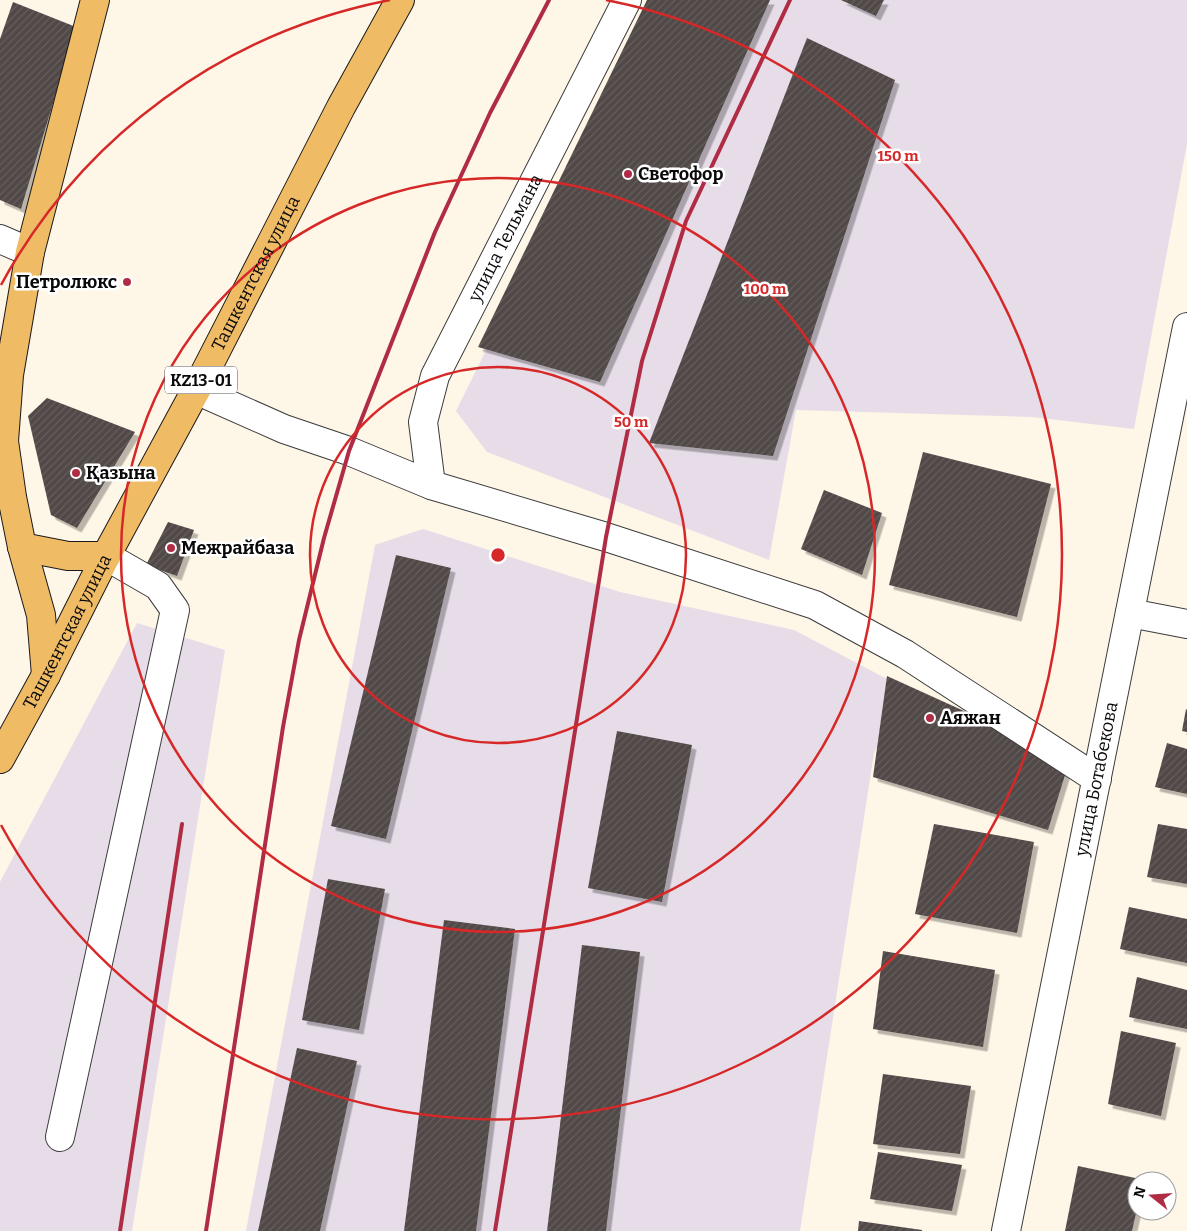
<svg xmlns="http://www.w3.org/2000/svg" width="1187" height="1231" viewBox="0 0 1187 1231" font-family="Bitter,serif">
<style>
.industrial{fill:#e6dde8}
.building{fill:url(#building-hatch);filter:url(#shadow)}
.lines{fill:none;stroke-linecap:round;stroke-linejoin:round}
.minor-casing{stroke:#3c3c3c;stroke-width:30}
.major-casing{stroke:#1a1a1a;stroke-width:30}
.minor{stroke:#fff;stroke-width:28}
.major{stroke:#f0bb65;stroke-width:28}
.rail{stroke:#b02b44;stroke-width:4}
.ring{fill:none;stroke:#d62828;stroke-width:2.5}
.poi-dot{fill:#b02b44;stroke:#fff;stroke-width:2}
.labels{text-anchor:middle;stroke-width:5;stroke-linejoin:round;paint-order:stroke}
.shield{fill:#fff;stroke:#535353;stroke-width:1}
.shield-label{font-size:16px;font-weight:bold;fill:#090909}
.poi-label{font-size:18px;font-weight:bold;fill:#090909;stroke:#fff;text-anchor:start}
.street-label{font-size:18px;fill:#090909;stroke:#fff}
.centre{fill:#d62828;stroke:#fff;stroke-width:2.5}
.ring-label{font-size:15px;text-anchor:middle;font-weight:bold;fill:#d62828;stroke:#fff;stroke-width:5;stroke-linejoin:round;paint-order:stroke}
</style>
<defs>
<pattern id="building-hatch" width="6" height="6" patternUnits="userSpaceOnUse" patternTransform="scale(1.25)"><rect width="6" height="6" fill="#514947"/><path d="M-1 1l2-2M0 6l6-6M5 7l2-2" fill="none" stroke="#655f5d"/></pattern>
<filter id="shadow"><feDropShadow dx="4.5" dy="4.5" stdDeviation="0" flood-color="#0004"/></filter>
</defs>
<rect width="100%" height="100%" fill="#fef6e7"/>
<g class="industrial">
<path d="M659 0H1187V144L1134 429 1032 417 796 410 769 560 487 452 456 411Z"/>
<path d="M423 529 620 592 794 630 906 689 874 753 800 1231H246L375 545Z"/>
<path d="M137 623 225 650 132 1231H0V882Z"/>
</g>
<g class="building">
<path d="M647 0H770L600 382 478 347Z"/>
<path d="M841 0H884L876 16Z"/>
<path d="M13 2 76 27 21 209 0 200V39Z"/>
<path d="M807 38 895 80 773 456 649 443Z"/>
<path d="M47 398 135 432 77 528 51 515 28 416Z"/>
<path d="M923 452 1051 484 1017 617 889 585Z"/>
<path d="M824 490 882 513 862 575 801 549Z"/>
<path d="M168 522 194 530 177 576 146 565Z"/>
<path d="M396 555 451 568 386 839 331 826Z"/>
<path d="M887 676 1070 759 1048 830 873 777Z"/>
<path d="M1186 709 1187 710V732L1182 731Z"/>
<path d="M617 731 692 745 662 902 588 888Z"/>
<path d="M1167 743 1187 749V794L1155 787Z"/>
<path d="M934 824 1034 842 1017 933 915 914Z"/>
<path d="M1158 824 1187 829V884L1147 877Z"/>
<path d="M328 879 385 889 359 1030 302 1020Z"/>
<path d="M1129 907 1187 919V963L1120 949Z"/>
<path d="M444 920 515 929 476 1231H404Z"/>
<path d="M582 945 640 952 606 1231H547Z"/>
<path d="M883 951 995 970 983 1047 873 1029Z"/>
<path d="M1137 977 1187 990V1029L1129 1017Z"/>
<path d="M1121 1031 1176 1043 1161 1116 1108 1104Z"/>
<path d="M297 1048 357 1061 320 1231H258Z"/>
<path d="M883 1074 971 1086 960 1154 873 1144Z"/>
<path d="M878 1152 962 1165 952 1211 870 1199Z"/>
<path d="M1078 1166 1145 1180 1137 1181V1209L1132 1231H1065Z"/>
<path d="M859 1221 922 1230V1231H858Z"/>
</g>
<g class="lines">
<g class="minor-casing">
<g id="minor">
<path d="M0 239 30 252"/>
<path d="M196 390 284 429 349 451 431 485 606 537 815 605 905 654 1097 779"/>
<path id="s1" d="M431 485 423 422 435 376 627 0"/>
<path d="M1130 613 1187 624"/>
<path d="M60 1137 175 610 158 586 106 556"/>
<path id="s2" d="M1006 1231 1187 327"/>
</g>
</g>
<g class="major-casing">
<g id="major">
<path d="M22 547 68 556H106"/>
<path d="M46 675 41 615 22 547 12 497 4 441 9 375 30 252 95 0"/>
<path id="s3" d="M0 759 46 675 106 556 196 390 341 107 400 0"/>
</g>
</g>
<use href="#minor" class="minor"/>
<use href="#major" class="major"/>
<g class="rail">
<path d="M120 1231 182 824"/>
<path d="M206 1231 283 727 299 640 324 538 349 451 435 232 490 113 549 0"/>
<path d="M495 1231 606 537 642 361 686 221 790 0"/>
</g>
</g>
<g class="ring">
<circle cx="498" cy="555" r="188"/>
<circle cx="498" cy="555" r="377"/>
<path d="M1 285A565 565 0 0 1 390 0M606 0A565 565 0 1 1 1 825"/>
</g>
<g class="poi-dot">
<circle cx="628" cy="174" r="5"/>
<circle cx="127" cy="282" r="5"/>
<circle cx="76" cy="473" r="5"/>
<circle cx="171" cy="548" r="5"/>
<circle cx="930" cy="718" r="5"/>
</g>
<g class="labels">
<rect class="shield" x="165" y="366.5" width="72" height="27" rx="4"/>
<g class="shield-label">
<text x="201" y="386">KZ13-01</text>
</g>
<g class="poi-label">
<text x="638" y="180">Светофор</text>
<text x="117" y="288" text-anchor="end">Петролюкс</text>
<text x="86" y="479">Қазына</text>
<text x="181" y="554">Межрайбаза</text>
<text x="940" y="724">Аяжан</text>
</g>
<g class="street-label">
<text dy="6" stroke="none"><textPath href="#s1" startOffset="266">улица Тельмана</textPath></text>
<text dy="6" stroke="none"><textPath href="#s3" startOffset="549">Ташкентская улица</textPath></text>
<text dy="6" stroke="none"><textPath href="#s3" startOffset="144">Ташкентская улица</textPath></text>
<text dy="6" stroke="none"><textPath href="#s2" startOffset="461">улица Ботабекова</textPath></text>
</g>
</g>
<circle cx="498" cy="555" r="8" class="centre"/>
<g class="ring-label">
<text x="898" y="161">150 m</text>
<text x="765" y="294">100 m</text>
<text x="631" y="427">50 m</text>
</g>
<g transform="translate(1152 1196) rotate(287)"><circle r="24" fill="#ffffff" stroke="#9d9d9d"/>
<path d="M0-4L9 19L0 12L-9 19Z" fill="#b02b44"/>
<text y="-8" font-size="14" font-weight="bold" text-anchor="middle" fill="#090909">N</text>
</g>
</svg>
